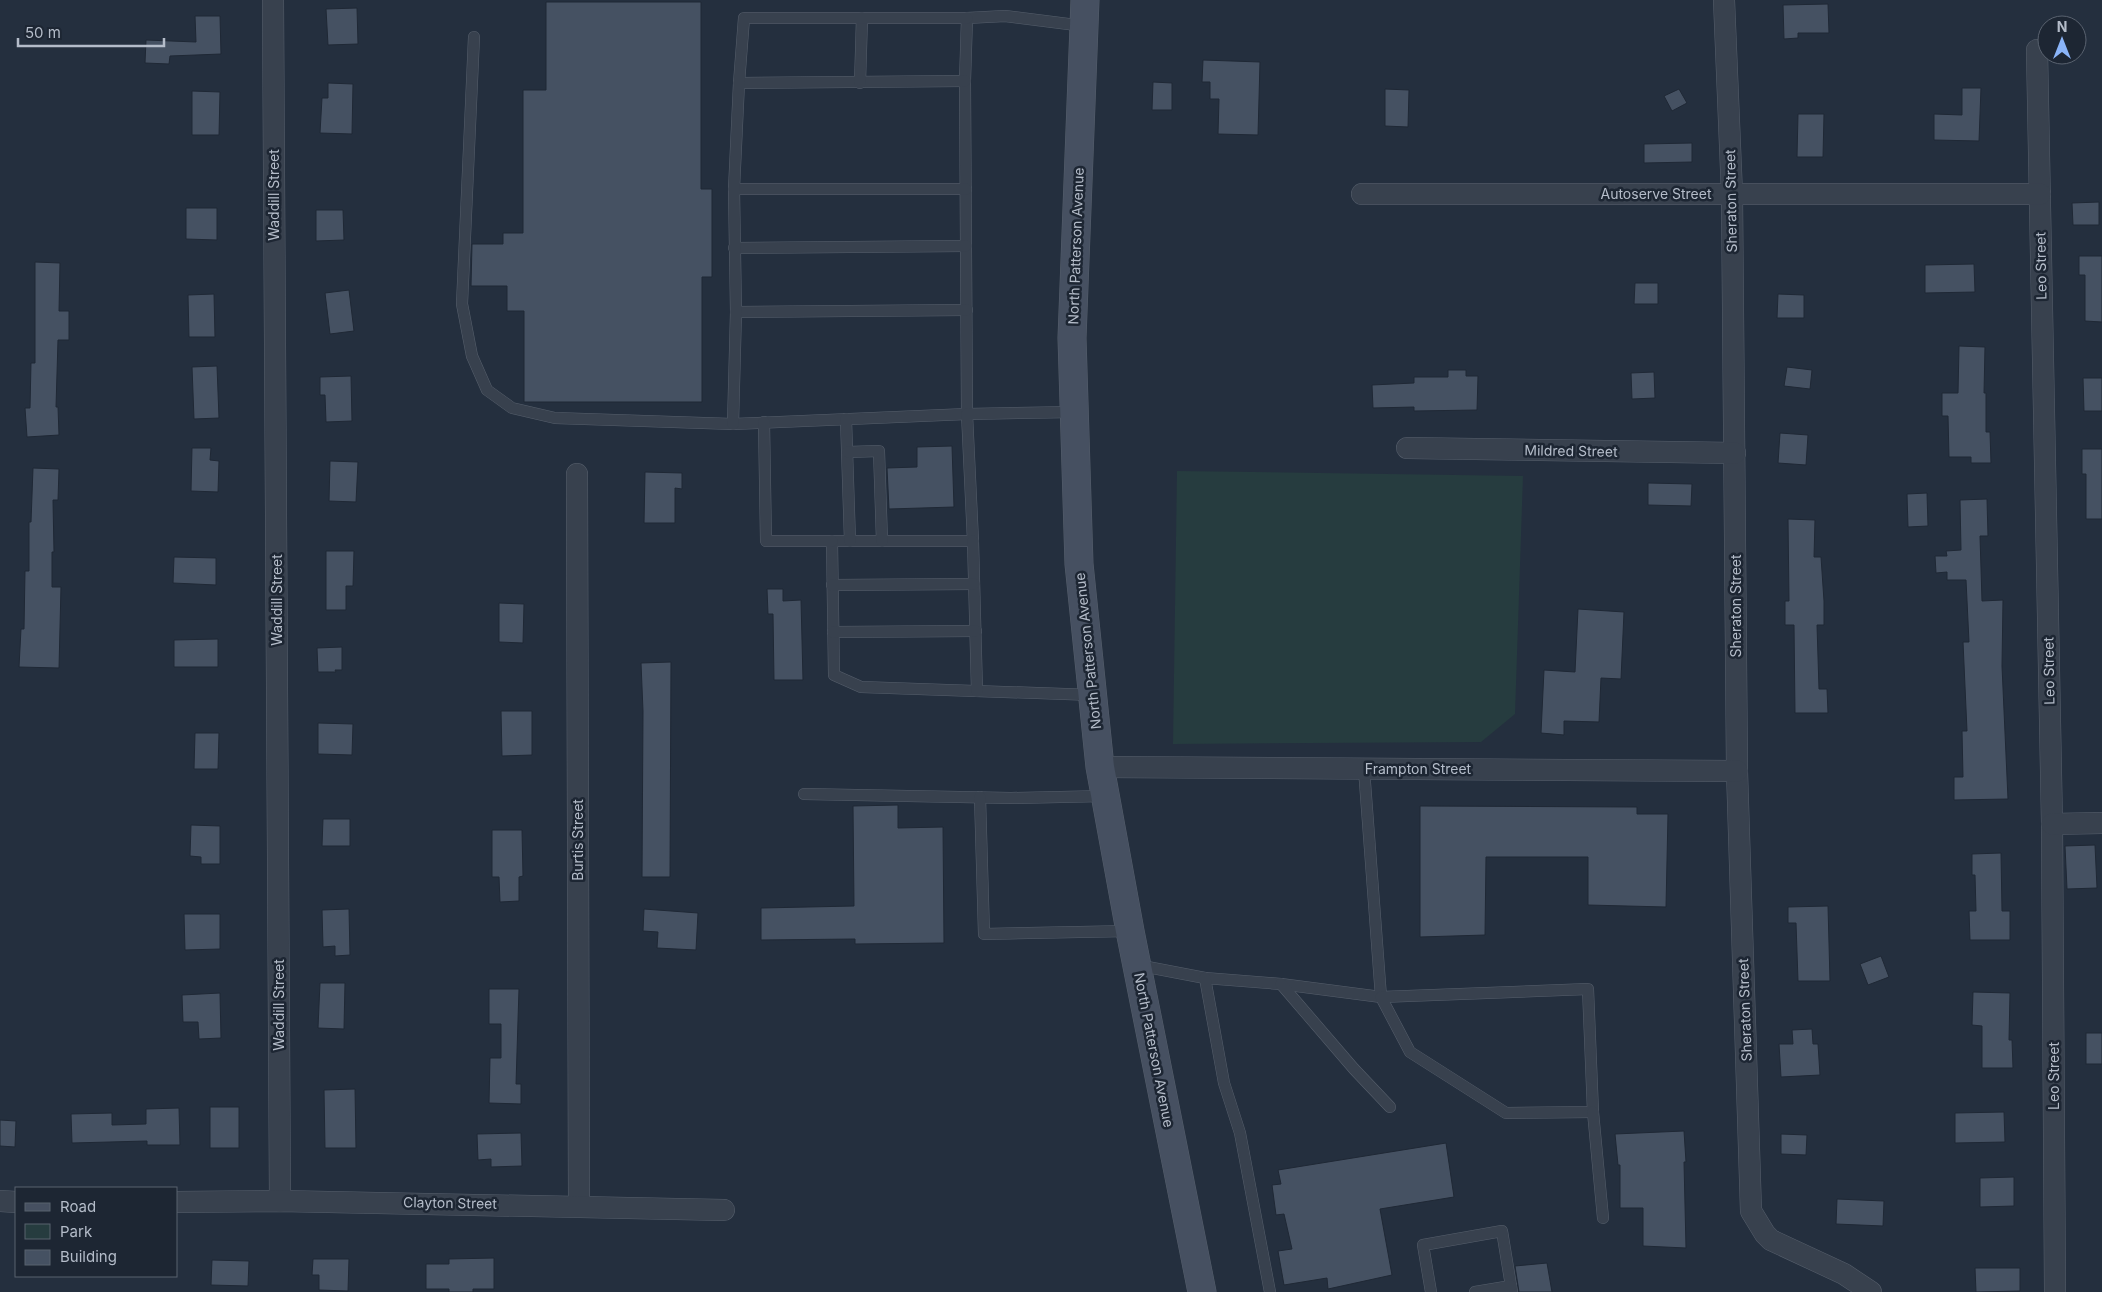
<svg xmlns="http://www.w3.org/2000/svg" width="2102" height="1292" viewBox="0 0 2102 1292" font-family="Inter,sans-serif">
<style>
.green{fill:#263c3f}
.building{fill:#455162;stroke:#1f2835}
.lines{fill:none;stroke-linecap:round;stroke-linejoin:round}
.lane-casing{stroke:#565f6c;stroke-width:12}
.street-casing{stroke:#565f6c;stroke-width:22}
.secondary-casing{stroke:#565f6c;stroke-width:29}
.lane{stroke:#38414e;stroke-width:11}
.street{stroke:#38414e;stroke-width:21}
.secondary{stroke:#465061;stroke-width:28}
.labels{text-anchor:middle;stroke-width:5;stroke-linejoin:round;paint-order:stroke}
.street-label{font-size:14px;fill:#b4bcc9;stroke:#1d2633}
</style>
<rect width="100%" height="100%" fill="#242f3e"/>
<path class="green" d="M1177 471 1523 476 1515 714 1481 742 1173 744Z"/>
<g class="building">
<path d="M546 2H701V189H712V277H702V402H524V311H507V286H471L472 244H503V233H523V90H546Z"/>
<path d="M1828 4 1829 33H1798V38L1784 39 1783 5Z"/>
<path d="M357 8 358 44 328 45 326 9Z"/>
<path d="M195 16H220L221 54 170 56 169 64 145 63 146 40 196 42Z"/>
<path d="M1203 60 1260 62 1258 135 1218 134 1219 99H1210V82H1202Z"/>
<path d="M1153 82 1172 83V110H1152Z"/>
<path d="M328 83 353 84 352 134 320 133 322 98H328Z"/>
<path d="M1962 88H1981L1979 141 1934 140V114L1962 115Z"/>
<path d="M1385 89 1409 90 1408 127 1385 126Z"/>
<path d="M1679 89 1687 103 1672 111 1664 96Z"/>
<path d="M192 91 220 92 219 135H192Z"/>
<path d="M1798 114H1824L1823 157H1797Z"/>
<path d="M1692 143V162L1644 163V144Z"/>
<path d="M2099 202V225H2073L2072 203Z"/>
<path d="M186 208H217V240L186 239Z"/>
<path d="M316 210H343L344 240 316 241Z"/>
<path d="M2079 256H2102V322L2085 321V275H2079Z"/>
<path d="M35 262 60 263 59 311H69V340H58L56 407H58L59 435 27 437 25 408H30L31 363H35Z"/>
<path d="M1974 264 1975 292 1925 293V265Z"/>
<path d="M1635 283H1658V304H1634Z"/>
<path d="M349 290 354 331 330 334 325 293Z"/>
<path d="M214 294 215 337H189L188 295Z"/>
<path d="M1778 294 1804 295V318H1777Z"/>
<path d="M1959 346 1985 347 1984 393H1986V432H1990L1991 463H1971V457H1949L1948 416H1942V393H1958Z"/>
<path d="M217 366 219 418 194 419 192 367Z"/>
<path d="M1787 367 1812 370 1810 389 1784 386Z"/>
<path d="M1448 370H1466V376H1478L1477 410 1414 411V407L1373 408 1372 385 1414 383V377H1448Z"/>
<path d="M1654 372 1655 398 1632 399 1631 373Z"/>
<path d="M351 376 352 421 326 422 325 395H320V377Z"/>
<path d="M2083 378H2102V411H2084Z"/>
<path d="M1780 433 1808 435 1806 465 1778 463Z"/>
<path d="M952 446 954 507 889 509 887 468 917 467V447Z"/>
<path d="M192 448H211L210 460 219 461 218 492 191 491Z"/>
<path d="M2082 449H2102V519H2086V474H2082Z"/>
<path d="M330 461 358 462 356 502 329 501Z"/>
<path d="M33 468 59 469 58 500H53L54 552H52V587H61L59 668 19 667 21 629H24L25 571H29V522H31Z"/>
<path d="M645 472 682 473V489L675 488V523H644Z"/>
<path d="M1648 483 1692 484 1691 506 1648 505Z"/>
<path d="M1927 493 1928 526 1908 527 1907 494Z"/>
<path d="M1987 499 1988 536H1980L1982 601 2003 600 2002 666 2008 799 1954 800V777H1963L1962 731H1967L1963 642H1969L1966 580H1947V572L1936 573 1935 556H1947L1946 551 1961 550 1960 500Z"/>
<path d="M1788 519 1815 520 1814 557H1821L1824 601V625H1817L1819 689H1827L1828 713H1795L1794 625H1785V601H1789Z"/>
<path d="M326 551H354L353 586H346V610H326Z"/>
<path d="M174 557 216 558V585L173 583Z"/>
<path d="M767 589H783V601L801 600 803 680H774L773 614H768Z"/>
<path d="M499 603 524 604 523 643 499 642Z"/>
<path d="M1578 609 1624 612 1621 679 1601 678 1599 722 1564 721V735L1541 733 1544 670 1575 672Z"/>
<path d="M218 639V667H174V640Z"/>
<path d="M342 647V670H335L336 672H318L317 648Z"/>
<path d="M671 662 670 877H642L643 711 641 663Z"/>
<path d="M501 711H532V755L502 756Z"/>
<path d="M318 723 353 724 352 755 318 754Z"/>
<path d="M195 733H219L218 769H194Z"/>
<path d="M898 805V828L943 827 944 943 855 944V939L761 940V908L854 906 853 806Z"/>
<path d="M1420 806 1637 807V814H1668L1666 907 1588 905V857H1486L1485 935 1420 937Z"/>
<path d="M323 819H350V846H322Z"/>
<path d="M191 825 220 826V864H201V857L190 856Z"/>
<path d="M492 830H522L523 876 519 877V901L500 902 499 877H492Z"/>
<path d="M2095 845 2097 888 2067 889 2065 846Z"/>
<path d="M2001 853 2002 911H2010V940H1970L1969 911H1976L1975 875H1972V854Z"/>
<path d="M1828 906 1830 981H1798L1796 923H1788V907Z"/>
<path d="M349 909 350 955 335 956V946L323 947 322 910Z"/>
<path d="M644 909 698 913 696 950 657 948 658 932 643 931Z"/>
<path d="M184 914H220V949L185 950Z"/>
<path d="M1881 956 1889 977 1868 985 1860 964Z"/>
<path d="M320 983H345L344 1029 318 1028Z"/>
<path d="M489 989H519L516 1084H521V1104L489 1103 490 1058H501V1024H489Z"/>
<path d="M1973 992 2010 993 2009 1040H2012L2013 1068H1982V1026L1972 1025Z"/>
<path d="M220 993 221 1038 199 1039 198 1022H183L182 995Z"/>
<path d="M1812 1029 1813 1044H1818L1820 1075 1781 1077 1779 1044H1793L1792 1030Z"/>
<rect x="2086" y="1033" width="16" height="31"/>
<path d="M355 1089 356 1148H325L324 1090Z"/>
<rect x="210" y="1107" width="29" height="41"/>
<path d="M179 1108 180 1145H147V1141L72 1143 71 1114 112 1113V1125L146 1124V1109Z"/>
<path d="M2004 1112 2005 1142 1955 1143V1113Z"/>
<path d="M0 1120 16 1121 15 1147 0 1146Z"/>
<path d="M1684 1131 1686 1162H1684L1686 1248 1643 1246V1208H1620V1165H1618L1615 1134Z"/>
<path d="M521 1133 522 1166 491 1167V1159L478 1160 477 1134Z"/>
<path d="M1781 1134 1807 1135 1806 1155 1781 1154Z"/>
<path d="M1446 1143 1454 1197 1380 1209 1392 1275 1328 1289 1327 1278 1284 1285 1278 1251 1292 1249 1284 1214 1276 1215 1272 1185 1281 1184 1278 1170Z"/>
<path d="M2014 1177V1206L1980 1207V1178Z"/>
<path d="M1837 1199 1884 1201 1883 1226 1836 1224Z"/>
<path d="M494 1258V1289H473V1292H449V1289H426V1264H449V1259Z"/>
<path d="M313 1259H349L348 1291 319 1290V1275H312Z"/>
<path d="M212 1260 249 1261 248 1286 211 1285Z"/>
<path d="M1547 1263 1552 1292H1519L1515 1266Z"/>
<path d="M1975 1268H2020V1291L1976 1292Z"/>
</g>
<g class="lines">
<g class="lane-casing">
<g id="lane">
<path d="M474 37 462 304 472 356 487 390 512 408 555 418 733 424 967 414 965 81 967 18 1005 16 1084 26"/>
<path d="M739 83 965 81"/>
<path d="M860 83 862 18"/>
<path d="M734 189H966"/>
<path d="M734 248 966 246"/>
<path d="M736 312 967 310"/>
<path d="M1075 412 967 414 973 541H832L834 675 861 687 1093 695"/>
<path d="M846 419 850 541"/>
<path d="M764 422 766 541H832"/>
<path d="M733 424 736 312 734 189 739 83 744 18H967"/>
<path d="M848 452 879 451 882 541"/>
<path d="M973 541 977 691"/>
<path d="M832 585 974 584"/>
<path d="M833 632 976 631"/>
<path d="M804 794 1011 798 1105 796"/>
<path d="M980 797 984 934 1130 931"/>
<path d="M1137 965 1205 978 1281 984 1381 997 1364 769"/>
<path d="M1205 978 1224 1083 1240 1133 1270 1292"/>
<path d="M1281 984 1354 1069 1390 1107"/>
<path d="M1588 989 1593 1112 1506 1113 1410 1052 1381 997Z"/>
<path d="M1593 1112 1603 1218"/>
<path d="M1431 1292 1423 1245 1502 1231 1512 1292"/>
<path d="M1475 1292 1511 1286"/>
</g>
</g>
<g class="street-casing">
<g id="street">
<path d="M273 0 280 1201"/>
<path d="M1724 0 1732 194 1737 771 1751 1211 1765 1234 1771 1240 1844 1274 1871 1292"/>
<path d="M2037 50 2052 824 2055 1292"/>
<path d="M1362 194H2040"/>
<path d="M1407 448 1735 453"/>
<path d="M577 474 579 1206"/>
<path d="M1100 767 1737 771"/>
<path d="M2052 824 2102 823"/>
<path d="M0 1201 16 1202"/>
<path d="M176 1202 280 1201 724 1210"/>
</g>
</g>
<g class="secondary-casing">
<path id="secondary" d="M1085 0 1072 338 1079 564 1100 767 1130 931 1202 1292"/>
</g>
<use href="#lane" class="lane"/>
<use href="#street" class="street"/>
<use href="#secondary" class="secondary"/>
</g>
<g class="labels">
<g class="street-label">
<text x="1656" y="199">Autoserve Street</text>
<text transform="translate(274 195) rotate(-90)" y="5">Waddill Street</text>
<text transform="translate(1731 201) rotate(-91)" y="5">Sheraton Street</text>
<text transform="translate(1076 246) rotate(-88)" y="5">North Patterson Avenue</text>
<text transform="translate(2041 266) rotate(-91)" y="5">Leo Street</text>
<text transform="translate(1571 451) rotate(1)" y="5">Mildred Street</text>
<text transform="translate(277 600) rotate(-90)" y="5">Waddill Street</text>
<text transform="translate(1736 606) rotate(-90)" y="5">Sheraton Street</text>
<text transform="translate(1088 651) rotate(-96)" y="5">North Patterson Avenue</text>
<text transform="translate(2049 671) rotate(-91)" y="5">Leo Street</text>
<text x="1418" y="774">Frampton Street</text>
<text transform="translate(578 840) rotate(-90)" y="5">Burtis Street</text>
<text transform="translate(279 1005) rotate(-90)" y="5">Waddill Street</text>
<text transform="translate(1745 1010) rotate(-92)" y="5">Sheraton Street</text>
<text transform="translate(1154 1050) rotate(79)" y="5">North Patterson Avenue</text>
<text transform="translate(2054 1076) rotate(-90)" y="5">Leo Street</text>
<text transform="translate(450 1203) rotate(1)" y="5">Clayton Street</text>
</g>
</g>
<rect x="15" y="1187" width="162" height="90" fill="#1d2633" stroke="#59626f"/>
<rect x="25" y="1203" width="25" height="8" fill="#465061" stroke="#59626f"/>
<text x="60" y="1212" font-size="15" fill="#b4bcc9">Road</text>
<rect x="25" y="1224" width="25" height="15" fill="#263c3f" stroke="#59626f"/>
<text x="60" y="1237" font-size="15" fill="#b4bcc9">Park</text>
<rect x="25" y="1250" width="25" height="15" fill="#455162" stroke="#59626f"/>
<text x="60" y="1262" font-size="15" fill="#b4bcc9">Building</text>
<g transform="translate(2062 40)"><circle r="24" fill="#1d2633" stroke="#59626f"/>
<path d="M0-4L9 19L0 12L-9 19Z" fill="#8ab4f8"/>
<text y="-8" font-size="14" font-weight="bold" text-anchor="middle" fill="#b4bcc9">N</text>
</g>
<path d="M18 38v8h146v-8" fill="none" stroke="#b4bcc9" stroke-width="2.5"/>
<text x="25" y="38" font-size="15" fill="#b4bcc9" stroke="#1d2633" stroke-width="4" paint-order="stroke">50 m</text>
</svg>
